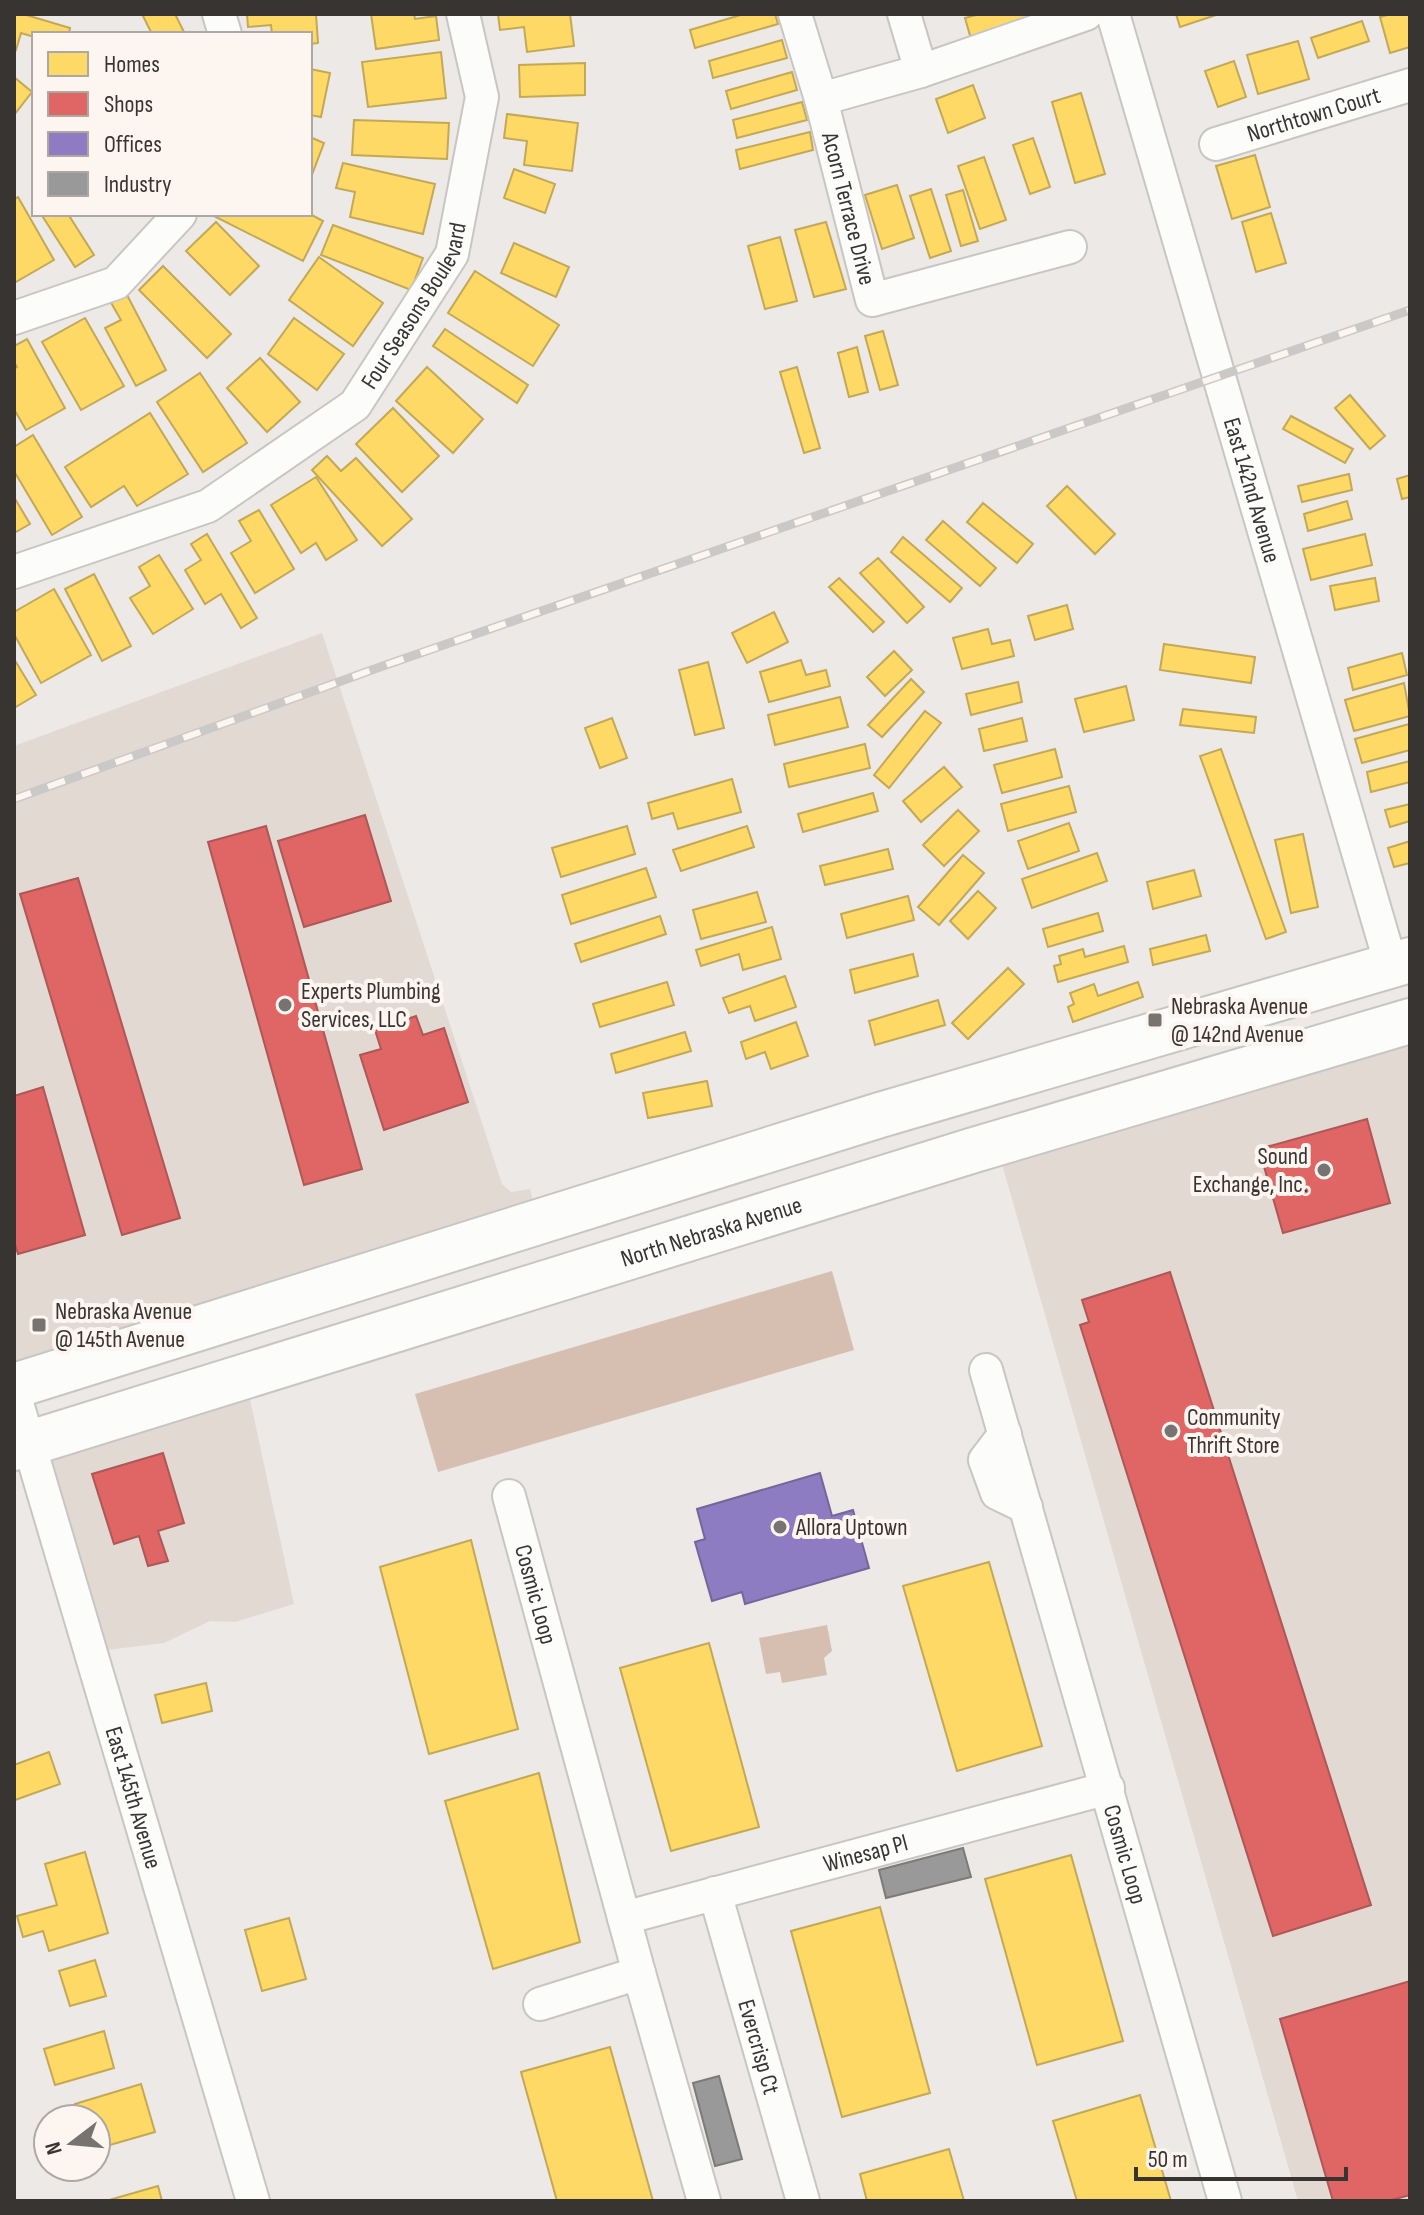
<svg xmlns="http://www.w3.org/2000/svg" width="1424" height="2215" viewBox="0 0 1424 2215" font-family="'Sofia Sans Condensed',sans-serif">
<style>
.built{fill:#e2d9d3}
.water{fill:#d6bfb0}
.homes{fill:#ffd966;stroke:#c3a856;stroke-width:2}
.shops{fill:#e06666;stroke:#ad5756;stroke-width:2}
.offices{fill:#8e7cc3;stroke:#746698;stroke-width:2}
.industry{fill:#999;stroke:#7c7b7a;stroke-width:2}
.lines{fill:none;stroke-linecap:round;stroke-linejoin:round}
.street-casing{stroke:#c8c6c3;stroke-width:36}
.primary-casing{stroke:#c8c6c3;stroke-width:48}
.street{stroke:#fcfcfb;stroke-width:32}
.primary{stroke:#fcfcfb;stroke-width:44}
.rail-casing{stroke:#cac9c8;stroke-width:9}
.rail{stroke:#fcf5f0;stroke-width:6;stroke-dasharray:18;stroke-linecap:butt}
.poi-dot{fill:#767371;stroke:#fcf5f0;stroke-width:3}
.labels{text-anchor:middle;stroke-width:8;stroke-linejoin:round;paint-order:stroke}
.street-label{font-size:24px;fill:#373432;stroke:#fcf5f0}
.poi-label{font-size:24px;fill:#373432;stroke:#fcf5f0;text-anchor:start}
</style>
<rect width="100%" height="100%" fill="#ece9e6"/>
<g class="built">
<path d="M322 633 502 1184 511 1192 530 1189 535 1209 14 1371V746Z"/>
<path d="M1410 1036V2201H1298L1000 1157Z"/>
<path d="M248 1390 294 1604 235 1622 210 1621 164 1643 107 1650 49 1452Z"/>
</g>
<g class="water">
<path d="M832 1271 854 1350 438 1472 415 1394Z"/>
<path d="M827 1625 832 1651 824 1658 827 1675 782 1683 780 1672 766 1674 759 1638Z"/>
</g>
<g class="homes">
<path d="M14 14H23L70 28 69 34H34V37L21 33 16 50 14 49Z"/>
<path d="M142 14H175L185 34H152Z"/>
<path d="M247 14H316L318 43 310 44V34H272L271 25 248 27Z"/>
<path d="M371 14H414L415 19 436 16 439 40 376 49Z"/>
<path d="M498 14H570L574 46 527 52 524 27 500 30Z"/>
<path d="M744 14H775L778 24 695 48 690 30Z"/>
<path d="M980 14H1057L971 39 965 18Z"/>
<path d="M1176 14H1219L1180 27Z"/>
<path d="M1391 14H1410V47L1390 53 1380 17Z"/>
<path d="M1362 21 1369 41 1318 58 1311 38Z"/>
<path d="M782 40 787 58 713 78 709 61Z"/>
<path d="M1298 41 1309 79 1258 94 1247 55Z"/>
<path d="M441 52 446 98 368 107 362 62Z"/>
<path d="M1234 61 1246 97 1218 107 1205 71Z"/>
<path d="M585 63V95L520 97 519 65Z"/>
<path d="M310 69 330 73 321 117 310 115Z"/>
<path d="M792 72 797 90 731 109 726 91Z"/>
<path d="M14 77 32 92 14 115Z"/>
<path d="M973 85 985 118 948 133 936 99Z"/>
<path d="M1081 93 1105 174 1075 183 1052 102Z"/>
<path d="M802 102 807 120 737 138 733 120Z"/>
<path d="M507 114 578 123 572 171 524 165 527 141 504 138Z"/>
<path d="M354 120 449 123 447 159 352 155Z"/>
<path d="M810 132 813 150 740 169 736 150Z"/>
<path d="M310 137 324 143 310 180Z"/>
<path d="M1033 138 1050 187 1030 194 1013 145Z"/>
<path d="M1255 155 1270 207 1232 219 1216 166Z"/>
<path d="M984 157 1006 220 980 229 958 166Z"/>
<path d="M343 163 435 184 423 234 350 217 355 192 336 188Z"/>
<path d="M514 169 555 184 545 213 504 198Z"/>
<path d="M897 185 914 238 882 249 865 195Z"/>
<path d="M931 189 951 251 930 258 910 196Z"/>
<path d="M963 190 978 241 961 246 946 195Z"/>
<path d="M18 197 54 260 14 283V199Z"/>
<path d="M1271 213 1286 263 1256 272 1242 222Z"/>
<path d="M41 214H68L94 255 75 267Z"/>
<path d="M210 214H310L323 221 303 261Z"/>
<path d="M216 222 259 266 230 295 186 251Z"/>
<path d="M826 222 846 289 814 297 795 230Z"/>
<path d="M333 225 423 258 411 290 321 255Z"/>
<path d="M780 237 797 301 765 309 748 246Z"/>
<path d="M514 243 569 267 556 297 501 273Z"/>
<path d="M319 257 383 303 353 346 289 300Z"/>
<path d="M163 266 231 334 207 358 139 290Z"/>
<path d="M475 271 559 325 533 366 448 313Z"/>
<path d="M126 293 166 370 136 386 105 328 121 320 110 301Z"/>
<path d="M85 318 124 386 81 410 42 342Z"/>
<path d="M294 318 344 354 317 390 268 354Z"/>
<path d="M445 329 528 385 517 403 433 346Z"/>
<path d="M883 331 898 385 880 390 865 336Z"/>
<path d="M27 339 65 408 26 430 14 409V369L17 367 14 362V346Z"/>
<path d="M857 347 868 392 849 397 838 353Z"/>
<path d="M260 358 300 402 267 432 227 388Z"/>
<path d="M427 367 483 419 453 453 396 401Z"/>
<path d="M797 367 820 448 804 453 780 372Z"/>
<path d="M200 373 247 443 203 472 157 402Z"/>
<path d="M1350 395 1385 436 1370 449 1335 408Z"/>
<path d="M393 408 439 456 402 492 356 444Z"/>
<path d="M150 413 188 474 137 506 124 486 91 507 65 467Z"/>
<path d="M1291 416 1353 449 1345 463 1283 429Z"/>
<path d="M33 435 82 517 52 535 14 471V447Z"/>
<path d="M327 456 341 471 356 458 412 519 382 546 312 470Z"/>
<path d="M1349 474 1352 490 1302 502 1298 486Z"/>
<path d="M1410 475V497L1402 499 1397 479Z"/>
<path d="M316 477 357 540 326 560 316 543 301 553 271 505Z"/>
<path d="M1067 486 1115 534 1095 554 1047 506Z"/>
<path d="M14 497 30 524 14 533Z"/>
<path d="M1347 501 1352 519 1308 531 1304 514Z"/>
<path d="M983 503 1033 544 1017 563 967 522Z"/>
<path d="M259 510 294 569 255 593 231 553 251 541 239 521Z"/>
<path d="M943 521 996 568 980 586 926 540Z"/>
<path d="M207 534 257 618 241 628 221 594 205 604 185 570 201 560 191 544Z"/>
<path d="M1365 534 1372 565 1311 580 1303 549Z"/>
<path d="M903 537 962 588 950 602 891 552Z"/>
<path d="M159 555 193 609 153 634 130 598 150 586 139 567Z"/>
<path d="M878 558 924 607 907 623 860 573Z"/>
<path d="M94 574 131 646 102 661 65 589Z"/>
<path d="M839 578 884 622 873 632 829 587Z"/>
<path d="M1375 578 1379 601 1335 610 1330 586Z"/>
<path d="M54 589 91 655 41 683 14 634V612Z"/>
<path d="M1067 605 1073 629 1035 640 1028 616Z"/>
<path d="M774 612 788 642 747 663 732 633Z"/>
<path d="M988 629 992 644 1010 640 1014 656 962 669 953 638Z"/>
<path d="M1164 644 1255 657 1251 683 1160 670Z"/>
<path d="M894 651 912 670 885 696 867 677Z"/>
<path d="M1402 653 1407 675 1353 690 1348 668Z"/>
<path d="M14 659 36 695 14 708Z"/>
<path d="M801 660 806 675 826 670 830 686 769 702 760 672Z"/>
<path d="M708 662 724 728 695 735 679 670Z"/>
<path d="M911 679 924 692 882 737 868 725Z"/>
<path d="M1018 682 1022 702 971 715 966 694Z"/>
<path d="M1404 683 1410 716 1354 731 1345 700Z"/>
<path d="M1126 686 1134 720 1084 732 1075 699Z"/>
<path d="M840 697 848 727 775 745 768 715Z"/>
<path d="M1183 709 1256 717 1254 733 1180 725Z"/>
<path d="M925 711 941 723 889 788 874 775Z"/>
<path d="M612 718 627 758 600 768 585 728Z"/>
<path d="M1022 718 1027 741 984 751 979 729Z"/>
<path d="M1409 724 1410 750 1362 763 1355 739Z"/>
<path d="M865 744 870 768 789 787 784 764Z"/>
<path d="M1055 749 1062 777 1002 793 994 765Z"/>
<path d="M1221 749 1286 932 1266 939 1200 756Z"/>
<path d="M1410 761V782L1371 792 1367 772Z"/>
<path d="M944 767 962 787 921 822 903 801Z"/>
<path d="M732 779 741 812 678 829 673 813 652 819 648 803Z"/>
<path d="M1069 786 1076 812 1008 831 1001 804Z"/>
<path d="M873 793 878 811 803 832 798 814Z"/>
<path d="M1410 804V821L1390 827 1385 810Z"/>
<path d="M958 810 979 831 944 866 923 845Z"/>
<path d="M1069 823 1079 851 1028 869 1018 841Z"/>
<path d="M627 826 635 854 561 877 552 848Z"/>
<path d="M747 826 754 847 681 871 673 850Z"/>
<path d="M1303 834 1318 907 1291 913 1275 840Z"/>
<path d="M1410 841V863L1394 867 1388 848Z"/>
<path d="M888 849 893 869 825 885 820 866Z"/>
<path d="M1097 853 1107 881 1032 908 1022 879Z"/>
<path d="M963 855 984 873 939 925 918 907Z"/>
<path d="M646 868 656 897 571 924 562 895Z"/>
<path d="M1194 870 1201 896 1153 909 1147 882Z"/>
<path d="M978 891 996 908 968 939 950 921Z"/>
<path d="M757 892 766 922 701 939 693 910Z"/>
<path d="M908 896 914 920 847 938 841 914Z"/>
<path d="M1098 913 1103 931 1048 947 1043 929Z"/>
<path d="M660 916 666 934 581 962 575 944Z"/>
<path d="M772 927 781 959 743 970 739 954 701 966 696 950Z"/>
<path d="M1206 935 1210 951 1153 965 1150 949Z"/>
<path d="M1124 946 1128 962 1058 982 1054 966 1061 964 1059 956 1083 949 1085 957Z"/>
<path d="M913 954 918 976 855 993 850 970Z"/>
<path d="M1008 968 1024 984 968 1039 952 1023Z"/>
<path d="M785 976 796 1007 755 1021 750 1006 729 1013 723 998Z"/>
<path d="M667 982 674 1005 600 1027 593 1004Z"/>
<path d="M1138 982 1143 997 1073 1022 1068 1007 1074 1004 1070 993 1094 984 1098 996Z"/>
<path d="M938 1000 945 1025 875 1045 869 1021Z"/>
<path d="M796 1022 808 1056 771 1069 765 1052 746 1059 741 1042Z"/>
<path d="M685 1032 691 1051 616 1073 611 1054Z"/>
<path d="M707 1081 712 1106 648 1118 643 1093Z"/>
<path d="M471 1540 518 1729 429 1754 380 1567Z"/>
<path d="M989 1562 1042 1746 957 1771 903 1586Z"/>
<path d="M709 1643 759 1827 671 1851 620 1668Z"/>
<path d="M206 1683 212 1711 162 1723 155 1695Z"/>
<path d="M49 1752 60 1784 15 1800 14 1765Z"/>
<path d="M539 1773 580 1942 493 1969 445 1801Z"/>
<path d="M85 1852 108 1933 49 1951 43 1931 23 1937 17 1916 57 1905 45 1864Z"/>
<path d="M1071 1855 1123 2041 1037 2065 985 1879Z"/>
<path d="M880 1907 930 2093 842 2117 791 1931Z"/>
<path d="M289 1918 306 1979 262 1991 245 1930Z"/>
<path d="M95 1960 106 1996 70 2006 59 1971Z"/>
<path d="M104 2031 114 2068 55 2085 44 2049Z"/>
<path d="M610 2047 653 2201H557L521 2072Z"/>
<path d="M141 2084 155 2132 96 2149V2119H79L75 2104Z"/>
<path d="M1140 2095 1171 2201H1077L1053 2121Z"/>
<path d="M949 2149 964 2201H867L860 2174Z"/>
<path d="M158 2186 162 2201H109V2200Z"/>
</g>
<g class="shops">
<path d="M365 815 391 901 304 927 278 841Z"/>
<path d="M266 826 362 1169 304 1185 208 842Z"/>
<path d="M78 878 180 1218 122 1235 20 894Z"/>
<path d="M416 1016 423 1035 444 1028 468 1102 384 1130 360 1055 381 1049 375 1030Z"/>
<path d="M43 1087 85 1235 18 1254 14 1241V1096Z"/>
<path d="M1367 1119 1390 1203 1283 1233 1259 1149Z"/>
<path d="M1170 1272 1371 1905 1273 1936 1080 1325 1089 1322 1082 1300Z"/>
<path d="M163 1453 184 1523 158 1531 168 1561 148 1566 139 1536 114 1544 92 1474Z"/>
<path d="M1410 1981V2195L1388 2201H1333L1280 2019Z"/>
</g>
<path class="offices" d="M820 1473 832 1516 853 1510 869 1568 745 1604 742 1592 712 1601 695 1542 705 1539 697 1509Z"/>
<g class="industry">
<path d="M963 1848 971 1877 886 1898 879 1870Z"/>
<path d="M719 2076 742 2159 715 2166 693 2083Z"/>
</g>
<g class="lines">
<g class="street-casing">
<g id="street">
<path d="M219 14 225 34"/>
<path id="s1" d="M795 14 821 99 872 300 1070 247"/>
<path d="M904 14 921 71"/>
<path id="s2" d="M1113 14 1391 965"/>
<path d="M821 99 921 71 1086 14"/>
<path id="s3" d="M1216 144 1410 85"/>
<path d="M14 318 116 283 180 214"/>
<path id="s4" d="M14 572 208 506 355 405 452 254 482 97 463 14"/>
<path id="s5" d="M986 1370 1225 2201"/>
<path id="s6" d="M14 1393 253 2201"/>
<path d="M1005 1434 985 1460 997 1493 1026 1507"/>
<path id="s7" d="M509 1496 639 1973 540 2004"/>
<path id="s8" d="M715 1893 803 2201"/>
<path id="s9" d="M624 1918 1108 1788"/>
<path d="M639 1973 704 2201"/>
</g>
</g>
<g class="primary-casing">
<g id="primary">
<path d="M14 1386 880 1115 1410 960"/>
<path id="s10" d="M14 1448 974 1150 1410 1021"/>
</g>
</g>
<use href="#street" class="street"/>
<use href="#primary" class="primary"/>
<g class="rail-casing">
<path id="rail" d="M14 799 380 667 1410 310"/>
</g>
<use href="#rail" class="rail"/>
</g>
<g class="poi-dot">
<circle cx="285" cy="1005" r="8"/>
<rect x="1147" y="1012" width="16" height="16" rx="4"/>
<circle cx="1324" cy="1170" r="8"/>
<rect x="31" y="1317" width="16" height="16" rx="4"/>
<circle cx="1171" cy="1431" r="8"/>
<circle cx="780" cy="1527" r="8"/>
</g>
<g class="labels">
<g class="street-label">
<text dy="8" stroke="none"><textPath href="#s3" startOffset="102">Northtown Court</textPath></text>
<text dy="8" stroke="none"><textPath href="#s1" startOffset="202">Acorn Terrace Drive</textPath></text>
<text dy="8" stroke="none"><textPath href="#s4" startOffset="500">Four Seasons Boulevard</textPath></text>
<text dy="8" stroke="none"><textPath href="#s2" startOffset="496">East 142nd Avenue</textPath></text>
<text dy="8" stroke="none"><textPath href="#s10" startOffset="730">North Nebraska Avenue</textPath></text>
<text dy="8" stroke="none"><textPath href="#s7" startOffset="102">Cosmic Loop</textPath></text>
<text dy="8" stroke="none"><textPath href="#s6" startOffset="422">East 145th Avenue</textPath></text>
<text dy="8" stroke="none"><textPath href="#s9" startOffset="250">Winesap Pl</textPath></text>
<text dy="8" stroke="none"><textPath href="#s5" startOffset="504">Cosmic Loop</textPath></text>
<text dy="8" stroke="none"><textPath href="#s8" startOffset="160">Evercrisp Ct</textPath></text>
</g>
<g class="poi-label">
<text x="301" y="999">Experts Plumbing<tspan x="301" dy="28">Services, LLC</tspan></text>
<text x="1171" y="1014">Nebraska Avenue<tspan x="1171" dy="28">@ 142nd Avenue</tspan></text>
<text x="1308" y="1164" text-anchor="end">Sound<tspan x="1308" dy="28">Exchange, Inc.</tspan></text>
<text x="55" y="1319">Nebraska Avenue<tspan x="55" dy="28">@ 145th Avenue</tspan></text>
<text x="1187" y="1425">Community<tspan x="1187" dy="28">Thrift Store</tspan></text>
<text x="796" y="1535">Allora Uptown</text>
</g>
</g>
<rect width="1424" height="2215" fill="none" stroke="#373432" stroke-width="32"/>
<rect x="32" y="32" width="280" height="184" fill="#fcf5f0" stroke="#ada8a4" stroke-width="2"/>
<rect x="48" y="52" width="40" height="24" fill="#ffd966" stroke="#ada8a4" stroke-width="2"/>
<text x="104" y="72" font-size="24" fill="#373432">Homes</text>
<rect x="48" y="92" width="40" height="24" fill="#e06666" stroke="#ada8a4" stroke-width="2"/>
<text x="104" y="112" font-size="24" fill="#373432">Shops</text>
<rect x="48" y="132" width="40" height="24" fill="#8e7cc3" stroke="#ada8a4" stroke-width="2"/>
<text x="104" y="152" font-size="24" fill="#373432">Offices</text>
<rect x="48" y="172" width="40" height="24" fill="#999999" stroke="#ada8a4" stroke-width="2"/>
<text x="104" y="192" font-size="24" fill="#373432">Industry</text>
<g transform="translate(72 2143) rotate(254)"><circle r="38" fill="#fcf5f0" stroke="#ada8a4" stroke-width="2"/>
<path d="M0-6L14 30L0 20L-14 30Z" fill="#767371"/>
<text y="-12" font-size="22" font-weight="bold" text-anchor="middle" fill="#373432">N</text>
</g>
<path d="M1136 2167v12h210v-12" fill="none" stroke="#373432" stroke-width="4"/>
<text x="1148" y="2167" font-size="24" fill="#373432" stroke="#fcf5f0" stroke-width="6" paint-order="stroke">50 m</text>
</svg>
